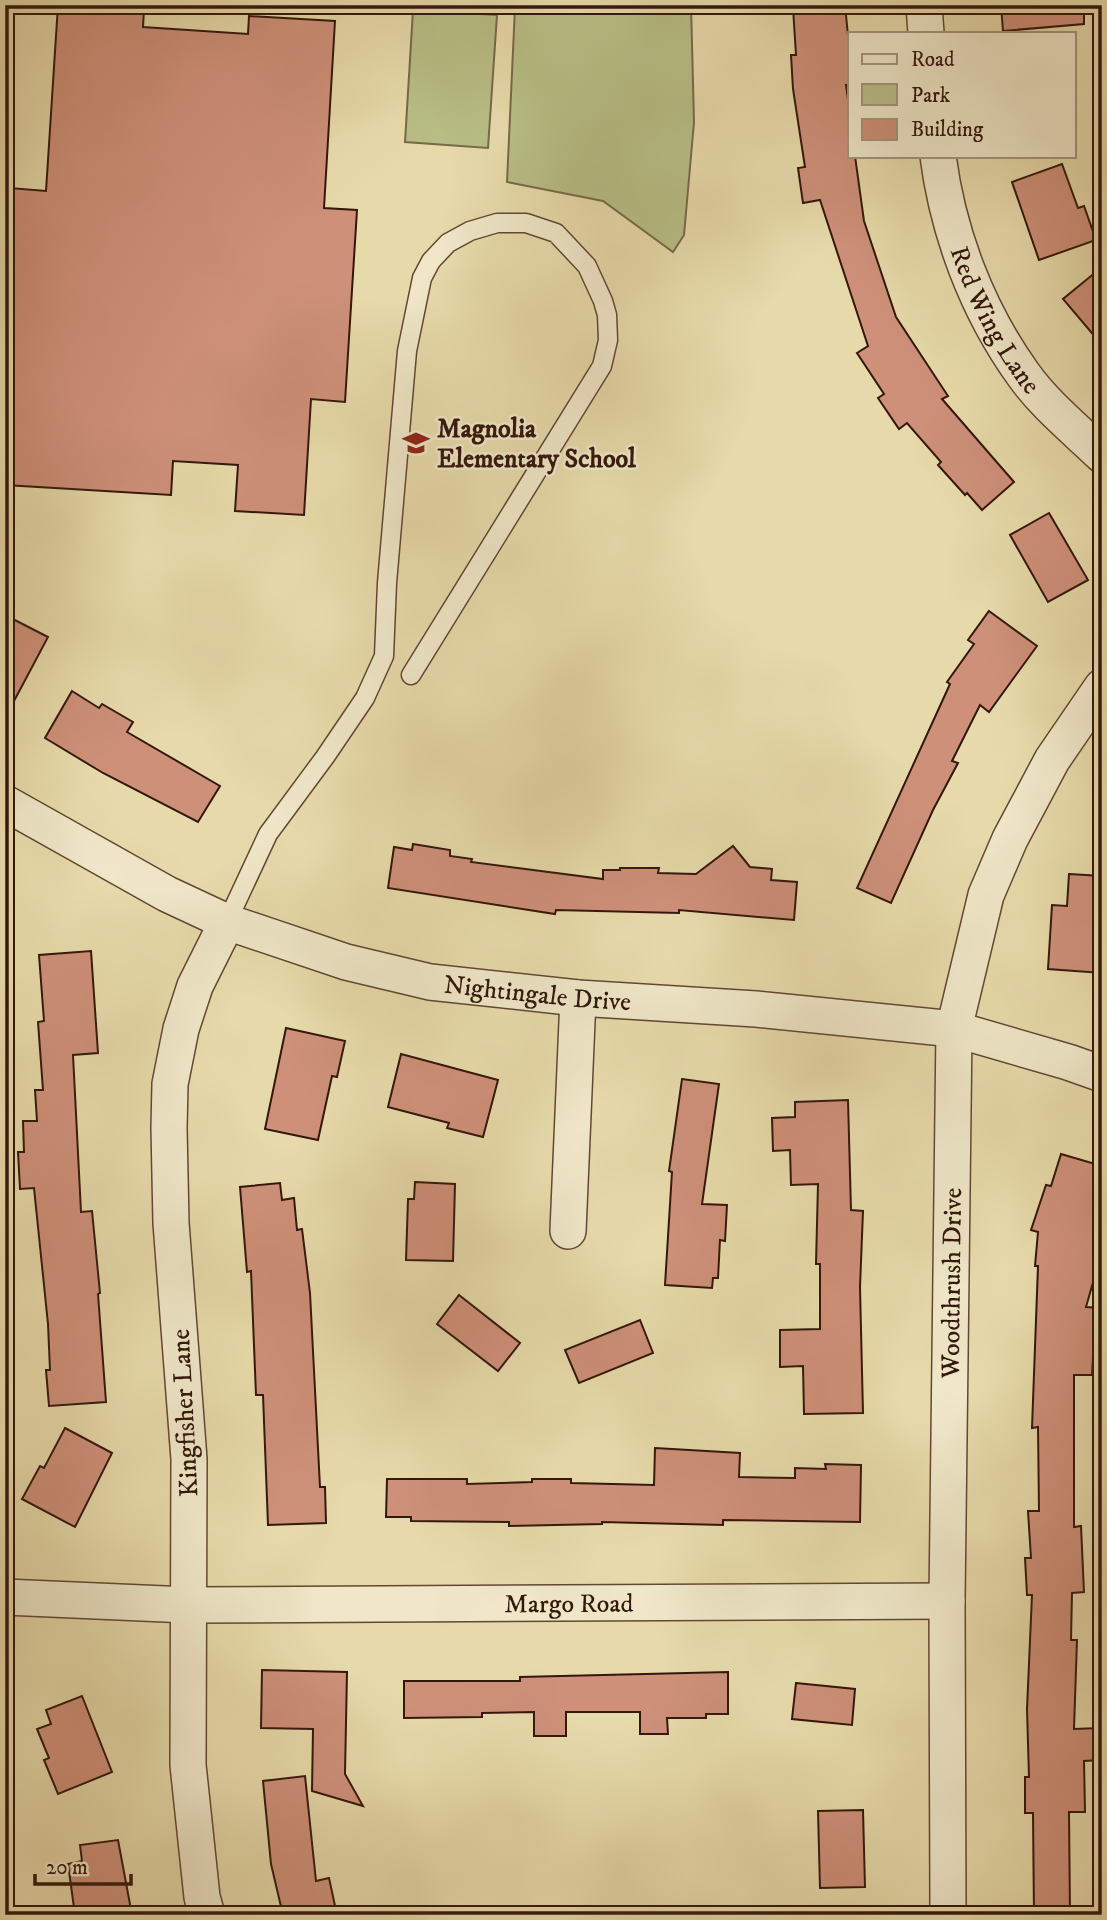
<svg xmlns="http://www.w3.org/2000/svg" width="1107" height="1920" viewBox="0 0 1107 1920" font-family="'IM FELL DW Pica',serif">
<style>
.green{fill:#b8be86;stroke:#766a48;stroke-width:2}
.building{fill:#ce9079;stroke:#34170b;stroke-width:2}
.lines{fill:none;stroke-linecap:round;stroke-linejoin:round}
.lane-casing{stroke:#614833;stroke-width:21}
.street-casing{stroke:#614833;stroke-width:38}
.lane{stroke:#efe7c8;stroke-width:18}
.street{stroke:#efe7c8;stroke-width:35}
.labels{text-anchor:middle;stroke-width:5;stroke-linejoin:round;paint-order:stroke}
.street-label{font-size:26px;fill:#34170b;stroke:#efe7c8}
.poi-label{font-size:26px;font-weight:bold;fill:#34170b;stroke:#efe7c8;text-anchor:start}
</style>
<rect width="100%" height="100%" fill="#e7daaa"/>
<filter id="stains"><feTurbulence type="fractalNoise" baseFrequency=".00286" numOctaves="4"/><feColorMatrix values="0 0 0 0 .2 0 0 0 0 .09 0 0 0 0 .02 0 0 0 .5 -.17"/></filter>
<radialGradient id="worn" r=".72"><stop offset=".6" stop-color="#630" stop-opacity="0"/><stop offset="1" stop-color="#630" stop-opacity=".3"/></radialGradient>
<g class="green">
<path d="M475 5H691L694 122 684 235 673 252 603 201 507 182 515 7Z"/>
<path d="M413 10 497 15 488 148 405 142Z"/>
</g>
<g class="building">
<path d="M58 5 144 10 143 27 248 34 249 16 335 21 324 208 357 210 345 402 311 399 304 515 235 511 238 465 173 461 171 495 5 485V266L10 188 46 191Z"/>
<path d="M823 5H845L850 56V85H846L850 114V156H855L864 221 896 317 948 396 942 399 1014 482 982 510 967 493 965 495 938 465 941 462 907 423 899 429 878 398 884 394 857 353 868 346 820 200 803 203 798 168 805 167 793 89 791 55H796L793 8Z"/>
<path d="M1001 5H1084V24L1003 31Z"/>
<path d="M1062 164 1078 208 1084 206 1096 240 1039 260 1012 182Z"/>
<path d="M1102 267V345L1063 299Z"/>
<path d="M1049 513 1088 580 1048 602 1010 535Z"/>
<path d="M989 611 1037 646 989 712 980 705 952 761 958 763 933 810 891 903 857 888 950 684 947 682 974 644 968 640Z"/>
<path d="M5 615 48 637 5 718Z"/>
<path d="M72 691 99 708 102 704 133 722 127 732 220 786 198 822 103 773 45 738Z"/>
<path d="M413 844 450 850V856L472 859 471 862 603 879V870H620V868H659L658 873 696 874 733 846 750 867 772 869 771 880 797 882 794 920 679 910V913L556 910 555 914 388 888 394 847 412 850Z"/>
<path d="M1069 874 1102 876 1099 907H1102V973L1048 969 1052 905 1067 906Z"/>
<path d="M91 951 98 1053 73 1055 81 1212 92 1211 100 1293 98 1294 106 1402 49 1406 46 1370H50L48 1324 34 1188 20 1189 18 1152H24L23 1121H37L35 1090H43L38 1022 44 1021 39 955Z"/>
<path d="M286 1028 345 1041 337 1077 332 1076 318 1140 265 1129Z"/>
<path d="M401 1054 498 1080 483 1137 447 1128 449 1123 388 1107Z"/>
<path d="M682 1079 719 1084 702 1204 727 1205 725 1241 720 1240 718 1278H713L712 1288 665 1285 672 1172 669 1171Z"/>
<path d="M848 1100 851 1210 863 1211 860 1287 863 1413 804 1414 803 1366 780 1367V1330L820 1329V1264H816L818 1184 791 1185 790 1150 773 1151 772 1118 795 1117V1102Z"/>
<path d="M1061 1154 1102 1166V1251L1086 1307 1102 1308V1340H1094L1092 1375H1074V1527L1081 1526 1084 1592 1072 1593 1071 1640H1077L1074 1729 1099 1728 1100 1760 1084 1761 1085 1812H1069L1070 1915H1034L1033 1813H1025V1777H1029L1027 1709 1032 1595H1027L1025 1558H1031L1028 1511H1039L1038 1427 1032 1428 1038 1266H1035L1038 1232 1031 1230 1046 1185 1051 1186Z"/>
<path d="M415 1182 455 1184 453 1261 406 1260 408 1199H414Z"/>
<path d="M280 1183 282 1200 294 1198 297 1230 302 1229 310 1293 320 1487H325L326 1523 268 1525 263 1395H256L251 1271 247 1272 240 1187Z"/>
<path d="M459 1295 520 1343 498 1371 437 1324Z"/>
<path d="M640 1320 653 1353 579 1383 565 1350Z"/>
<path d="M65 1428 112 1453 75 1527 22 1499 40 1466 44 1468Z"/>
<path d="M655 1448 740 1453 739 1477 795 1478V1468L826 1469 825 1464 861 1465 860 1522 723 1520V1525L602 1522V1524L509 1526V1522L411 1521V1517H386L387 1479H467V1484L532 1482V1479H571V1483L654 1485Z"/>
<path d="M262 1670 347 1672 345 1774 363 1806 312 1791 313 1729 261 1728Z"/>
<path d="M728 1672V1714H706V1718H667L668 1734H640V1712H566V1736H534V1712L482 1713V1717L404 1718V1681H520V1677Z"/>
<path d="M796 1683 855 1689 852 1725 792 1719Z"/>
<path d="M82 1696 112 1772 58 1794 44 1760 49 1758 37 1729 51 1724 46 1710Z"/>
<path d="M305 1776 316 1881 329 1878 337 1915H283L271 1864 263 1781Z"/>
<path d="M863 1810 865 1887 820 1888 818 1811Z"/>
<path d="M118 1840 132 1915H75L68 1864 82 1861 80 1845Z"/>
</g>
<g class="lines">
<g class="lane-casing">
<path id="lane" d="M227 922 268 834 325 757 365 698 384 656 387 583 407 351 422 278 431 261 448 243 470 231 497 223H526L556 233 587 266 603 301 607 315 608 340 602 366 411 675"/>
</g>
<g class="street-casing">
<g id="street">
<path d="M924 5 926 33"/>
<path id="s1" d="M938 156C948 233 977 310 1023 374 1044 404 1075 429 1102 455"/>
<path id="s2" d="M5 803 167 894 227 922 346 962 430 982 578 998 756 1009 954 1029 1068 1062 1102 1074"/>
<path d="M568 1231 578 998"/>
<path id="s3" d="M5 1597 188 1605 947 1601"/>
<path d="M207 1915 202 1897 188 1765 189 1459 171 1223 169 1128 170 1084 181 1029 195 986 227 922"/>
<path id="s4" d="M948 1915 947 1601 954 1029 986 895 1010 839 1052 760 1102 687"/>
</g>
</g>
<use href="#lane" class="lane"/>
<use href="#street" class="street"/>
</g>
<defs>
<g id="school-bare" transform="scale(2.1)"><path d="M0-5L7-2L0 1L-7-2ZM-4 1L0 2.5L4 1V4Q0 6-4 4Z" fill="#8f2418" stroke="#efe7c8" stroke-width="2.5" paint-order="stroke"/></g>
</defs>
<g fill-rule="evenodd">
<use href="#school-bare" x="416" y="443"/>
</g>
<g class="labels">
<g class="street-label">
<text dy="9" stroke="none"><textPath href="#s1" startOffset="175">Red Wing Lane</textPath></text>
<text dy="9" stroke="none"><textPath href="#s2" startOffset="572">Nightingale Drive</textPath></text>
<text dy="9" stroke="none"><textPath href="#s4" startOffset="632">Woodthrush Drive</textPath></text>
<text transform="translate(184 1413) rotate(-93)" y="9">Kingfisher Lane</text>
<text dy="9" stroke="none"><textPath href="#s3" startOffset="564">Margo Road</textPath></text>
</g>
<g class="poi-label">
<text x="437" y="437">Magnolia<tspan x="437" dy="30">Elementary School</tspan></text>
</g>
</g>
<rect width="1107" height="1920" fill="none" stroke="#e7daaa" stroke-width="28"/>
<rect x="7" y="7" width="1093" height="1906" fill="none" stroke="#34170b" stroke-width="3.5"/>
<rect x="14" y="14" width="1079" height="1892" fill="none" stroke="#34170b" stroke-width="2"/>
<rect x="848" y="32" width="228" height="126" fill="#efe7c8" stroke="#a4947c" stroke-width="2"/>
<rect x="862" y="54" width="35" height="10" fill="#efe7c8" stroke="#a4947c" stroke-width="2"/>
<text x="911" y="66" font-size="21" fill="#34170b">Road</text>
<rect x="862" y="84" width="35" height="21" fill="#b8be86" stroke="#a4947c" stroke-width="2"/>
<text x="911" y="102" font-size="21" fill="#34170b">Park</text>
<rect x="862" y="119" width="35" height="21" fill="#ce9079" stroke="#a4947c" stroke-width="2"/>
<text x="911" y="136" font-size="21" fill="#34170b">Building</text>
<path d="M35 1874v10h96v-10" fill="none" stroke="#34170b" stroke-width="3.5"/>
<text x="46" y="1874" font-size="21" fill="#34170b" stroke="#efe7c8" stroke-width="5" paint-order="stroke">20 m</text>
<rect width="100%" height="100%" filter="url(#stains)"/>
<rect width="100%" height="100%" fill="url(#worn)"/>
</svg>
